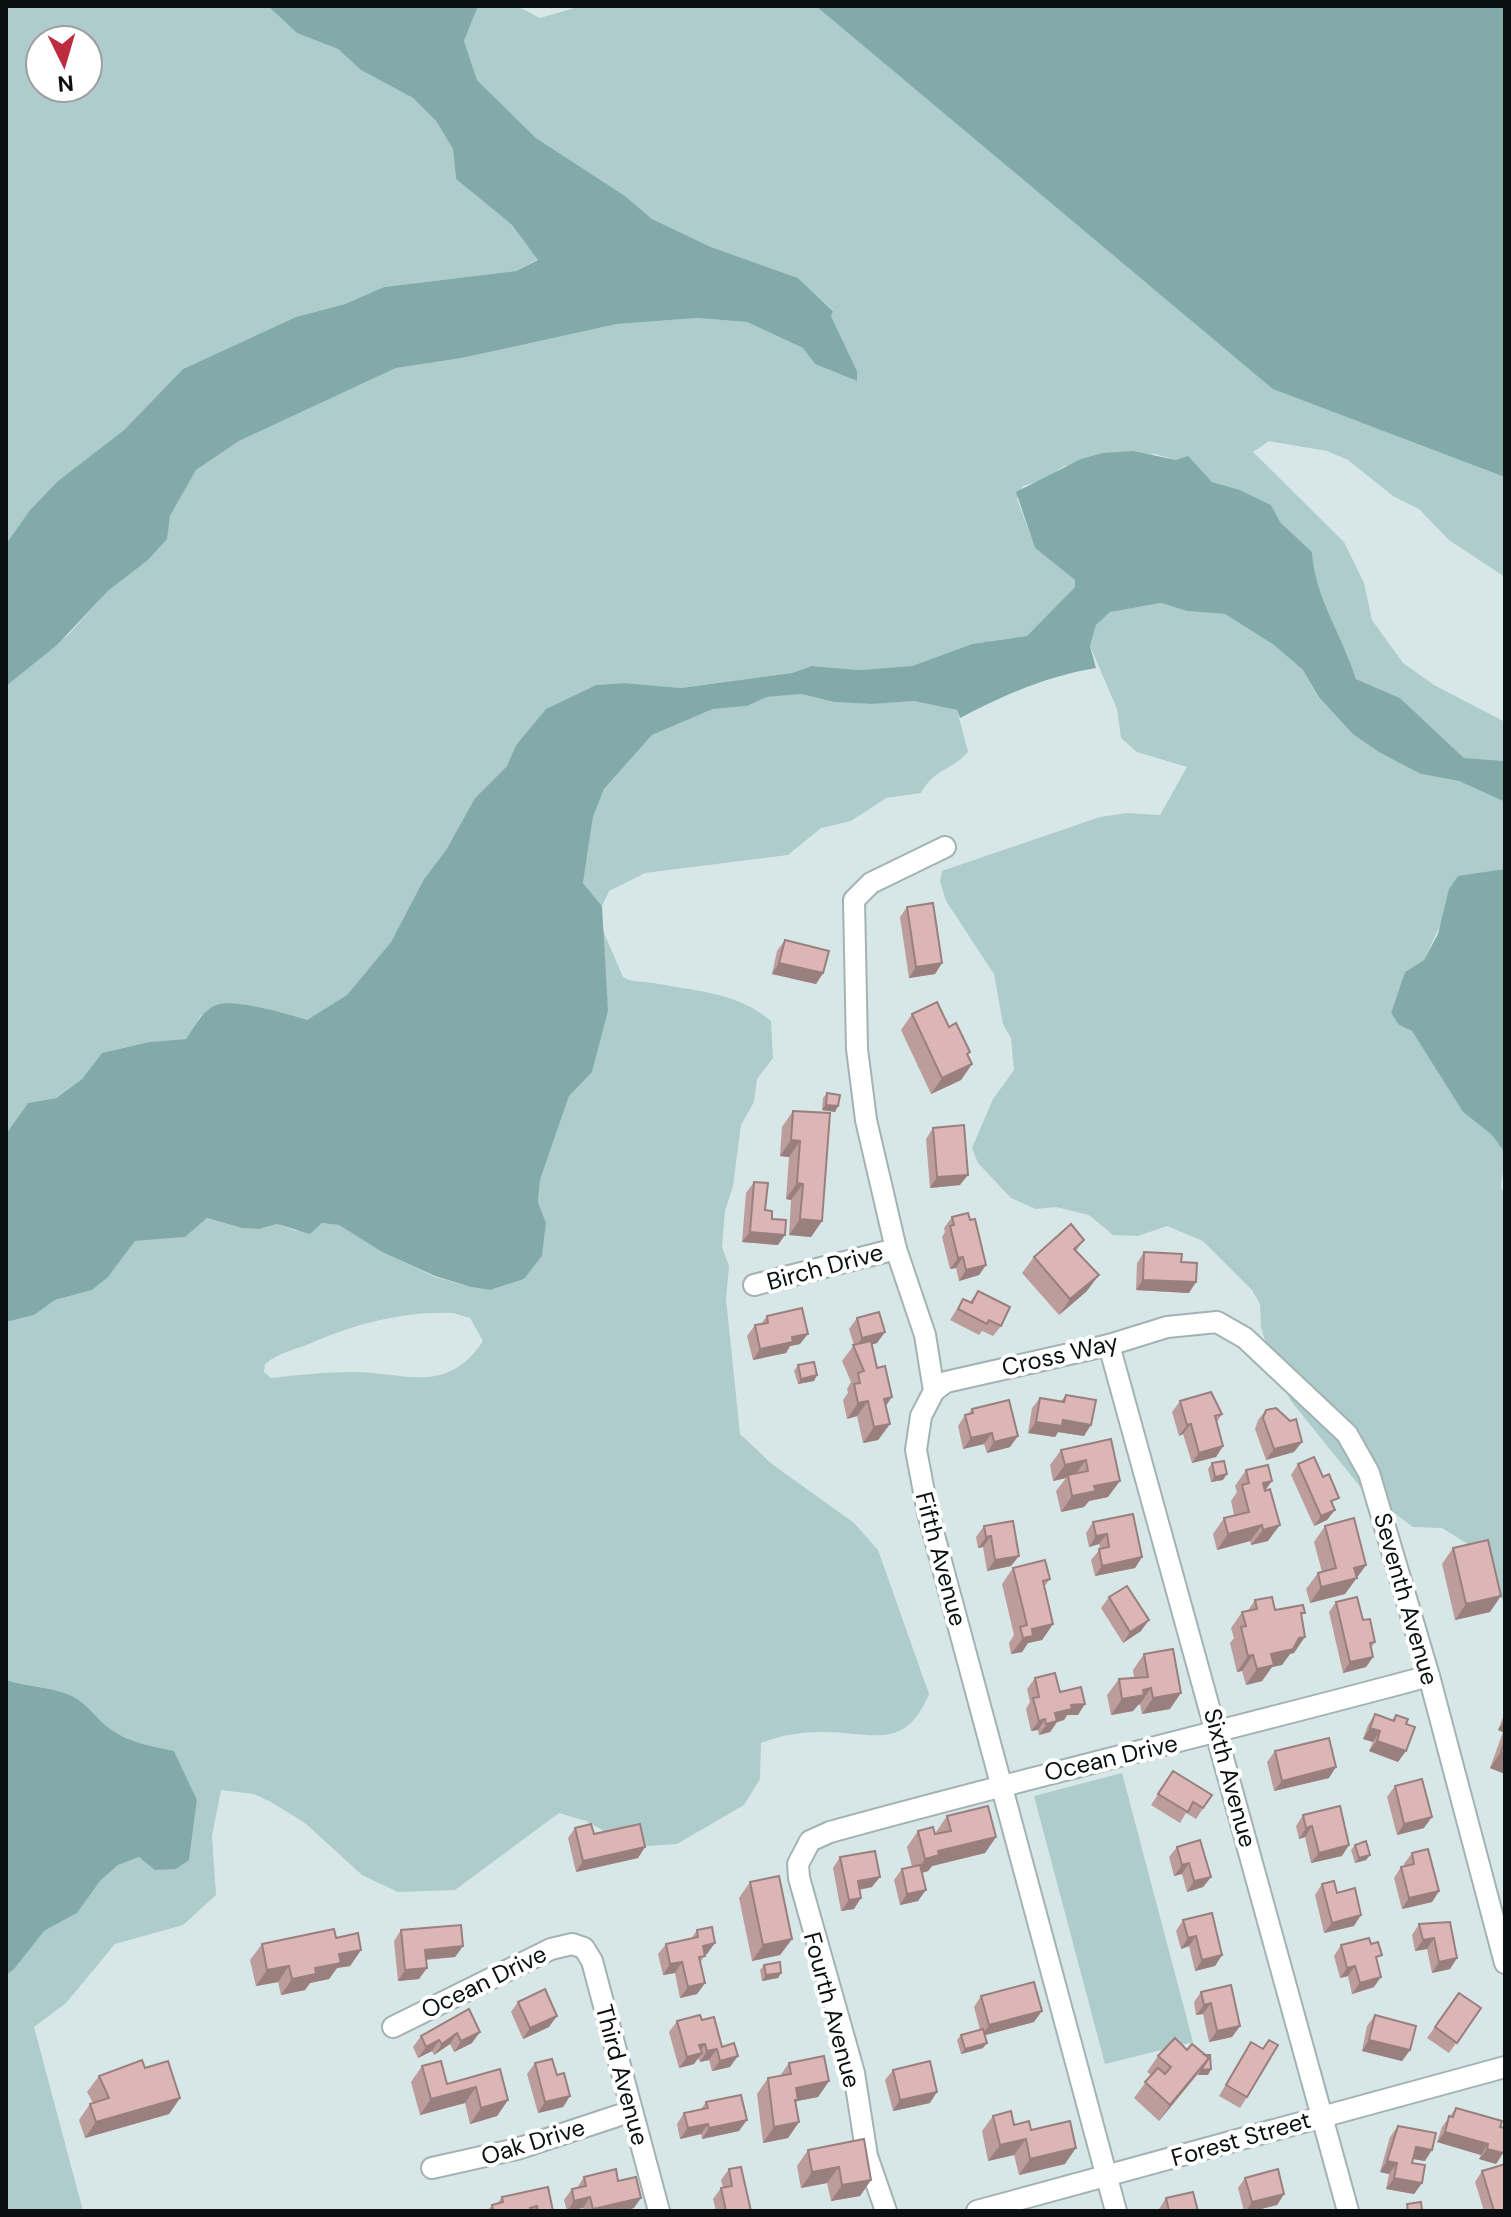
<svg xmlns="http://www.w3.org/2000/svg" width="1511" height="2217" viewBox="0 0 1511 2217" font-family="'DM Sans',sans-serif">
<style>
.green{fill:#adcccb;fill-rule:evenodd}
.water{fill:#81aaa9}
.lines{fill:none;stroke-linecap:round;stroke-linejoin:round}
.minor-casing{stroke:#a3b2b2;stroke-width:24}
.minor{stroke:#fff;stroke-width:20}
.wall{fill:#bd9d9c}
.shaded-wall{fill:#9a7f7f}
.building{fill:#dcb6b5;stroke:#9a7f7f;stroke-width:2}
.labels{text-anchor:middle;stroke-width:8;stroke-linejoin:round;paint-order:stroke}
.street-label{font-size:24px;fill:#0a100f;stroke:#fff}
</style>
<rect width="100%" height="100%" fill="#d7e7e7"/>
<g class="green">
<path d="M6 6H268L297 33 338 49 361 70 413 98 436 121 453 149 456 179 512 225 538 259 516 271 384 287 345 304 296 317 183 369 124 430 58 481 30 510 6 544ZM40 40H88V88H40Z"/>
<path d="M478 6H517L540 18 581 6H1030L1505 115V577L1449 540 1419 509 1393 496 1348 460 1327 451 1269 441 1253 452 1344 542 1364 583 1372 620 1403 663 1434 685 1505 722V761L1464 758 1400 698 1356 679C1341 636 1315 598 1312 552L1280 522 1271 505 1240 490 1212 482 1188 457 1176 460 1155 454 1064 466 1043 480 1023 486 1017 499 1035 548 1075 580V587L1027 636 972 644 912 666 859 670 812 666 792 673 681 688 623 683 596 685 546 709 516 745 507 766 475 798 446 850 424 879 391 942 347 995 307 1020C269 1007 240 1004 201 1015L186 1039 149 1042 102 1053 82 1079 55 1098 28 1103 6 1134V686L69 634 108 591 148 560 166 539 170 516 196 470 239 441 396 368 462 358 617 324 697 318 747 322 803 348 815 364 857 381V371L831 316 833 310 798 278 711 247 652 219 625 196 536 138 477 80 464 41Z"/>
<path d="M1161 603 1187 611 1225 614 1274 645 1303 670 1318 697 1421 774 1459 781 1505 802V869L1498 870 1444 917 1424 960 1405 972 1391 1013 1399 1025 1412 1031 1463 1112 1492 1135 1505 1153 1501 1187 1505 1197V1605L1479 1551 1442 1528 1413 1527 1362 1489 1291 1401 1267 1347 1261 1327 1260 1304 1252 1290 1203 1241 1167 1226 1138 1236 1113 1235 1089 1215 1056 1207 1036 1209 1011 1198 978 1163 972 1148 993 1099 1014 1070 1011 1038 1003 1024 994 974 946 901 940 881 942 871 1100 817 1127 813 1160 815 1187 767 1137 752 1121 738 1117 709 1090 646 1096 625 1109 612Z"/>
<path d="M801 694 834 702 872 704 914 701 957 710 968 752C951 771 935 768 921 793L886 798 851 821 821 828 788 855 645 873 609 891 602 906 583 883 593 817 604 789 652 735 713 709 747 706 767 697Z"/>
<path d="M601 926 623 977C634 983 641 981 653 983 695 991 737 992 771 1021L773 1058 757 1079 754 1102 741 1125 733 1186 725 1211 722 1247 729 1266 726 1299 740 1434 772 1464 854 1523 878 1550 929 1694C905 1752 872 1732 823 1732 801 1732 781 1735 761 1743L760 1779 744 1805 677 1844 634 1847 586 1821 559 1813 455 1890 398 1892 362 1875 305 1823 271 1802 254 1794 221 1790 212 1836 216 1895 183 1925 115 1944 66 2003 34 2027 83 2211H6V1971L44 1931 77 1913 100 1881 118 1865 139 1857 189 1860 197 1800 174 1751C152 1746 128 1743 109 1729 96 1719 88 1704 72 1696 53 1687 27 1687 6 1680V1322L34 1315 55 1300 92 1290 108 1277 135 1241 185 1237 207 1218 242 1228 259 1229 277 1224 296 1231 322 1223 339 1225 382 1252 435 1277 471 1287 490 1290 524 1279 542 1256 546 1223 538 1202 540 1180 569 1096 592 1071 608 1011ZM453 1313 470 1318 483 1341C447 1396 404 1372 353 1372 326 1372 298 1375 271 1378L264 1372 265 1364C279 1352 295 1350 311 1343 356 1324 403 1311 453 1313Z"/>
<path d="M1122 1773 1193 2042 1105 2064 1034 1796Z"/>
</g>
<g class="water">
<path d="M268 6H478L464 41 477 80 536 138 625 196 652 219 711 247 798 278 833 311 831 316 857 371V381L815 364 803 348 747 322 697 318 617 324 462 358 396 368 239 441 196 470 170 516 167 539 148 560 108 591 57 645 6 686V544L30 510 58 481 124 430 183 369 296 317 345 304 384 287 516 271 538 260 512 225 456 179 453 149 436 121 413 98 361 70 338 49 297 33Z"/>
<path d="M816 6H1505V477L1273 389Z"/>
<path d="M1133 451 1176 460 1188 456 1212 482 1240 490 1271 505 1280 522 1312 552C1315 598 1342 635 1356 679L1400 698 1464 758 1505 761V802L1459 781 1421 774 1379 752 1353 734 1318 696 1303 670 1274 645 1225 614 1187 611 1161 603 1110 612 1096 625 1090 646 1096 668C1047 676 1004 695 960 718L957 710 914 701 872 704 834 702 801 694 767 697 747 706 713 709 652 735 604 789 593 817 583 883 602 906 608 1011 592 1072 569 1096 540 1180 538 1202 546 1223 542 1256 524 1279 490 1290 471 1287 435 1276 382 1252 339 1225 322 1223 310 1234 277 1224 259 1229 242 1228 207 1218 185 1237 135 1241 108 1277 92 1290 55 1300 34 1315 6 1322V1134L28 1103 56 1098 82 1079 102 1053 149 1042 186 1039C195 1026 203 1008 220 1004 238 1000 289 1014 307 1020L347 995 391 942 424 879 446 850 475 798 507 766 516 745 546 709 596 685 624 683 681 688 792 673 812 666 859 670 912 666 972 644 1027 636 1075 587V580L1035 548 1016 492 1081 459 1103 453Z"/>
<path d="M1505 869V1153L1492 1135 1463 1112 1412 1031 1399 1025 1391 1013 1405 972 1424 960 1438 934 1449 889 1458 876Z"/>
<path d="M6 1680C27 1687 53 1687 72 1696 88 1704 96 1719 110 1729 129 1743 152 1746 174 1751L197 1800 189 1860 176 1869 155 1870 139 1857 118 1865 100 1881 77 1913 44 1931 14 1969 6 1975Z"/>
</g>
<g class="lines">
<g class="minor-casing">
<g id="minor">
<path d="M945 847 871 883 854 900 857 1049 866 1120 896 1249 925 1335 934 1391 921 1416 916 1450 928 1513 1116 2211"/>
<path d="M754 1285 896 1249"/>
<path d="M1109 1345 1348 2211"/>
<path d="M934 1391 946 1382 1109 1345 1167 1327 1217 1322 1245 1338 1347 1434 1369 1473 1429 1676 1505 1963"/>
<path d="M393 2027 551 1949 572 1944 584 1948 592 1961 659 2211"/>
<path d="M432 2168 517 2149 632 2111"/>
<path d="M886 2211 867 2156 854 2073 799 1878 798 1864 810 1841 830 1832C1029 1777 1229 1730 1429 1676"/>
<path d="M977 2211 1505 2067"/>
</g>
</g>
<use href="#minor" class="minor"/>
</g>
<g class="wall">
<path d="M907 907 942 963 935 974 909 978 900 917Z"/>
<path d="M785 940 823 973 816 984 772 974 777 951Z"/>
<path d="M912 1014 949 1027 970 1052 968 1055 972 1064 961 1080 931 1094 901 1030Z"/>
<path d="M827 1093 838 1106 835 1112 822 1110 823 1098Z"/>
<path d="M793 1111 822 1221 811 1237 789 1235 791 1200 786 1199 789 1157 780 1156 782 1127Z"/>
<path d="M933 1128 960 1185 930 1188 926 1139Z"/>
<path d="M754 1182 765 1210 772 1219 778 1245 742 1242 746 1193Z"/>
<path d="M952 1217 970 1220 986 1265 979 1275 959 1281 956 1268 950 1269 942 1237 945 1232 944 1228Z"/>
<path d="M1084 1240 1076 1251 1087 1291 1059 1315 1022 1273 1034 1257Z"/>
<path d="M1144 1252 1181 1262 1189 1293 1136 1290 1137 1263Z"/>
<path d="M978 1291 1001 1326 993 1336 982 1331 979 1335 950 1320 963 1299 970 1302Z"/>
<path d="M767 1316 800 1344 790 1346 786 1353 753 1360 747 1336 755 1325 761 1324Z"/>
<path d="M857 1318 885 1332 877 1343 871 1345 890 1424 878 1440 863 1443 857 1416 847 1419 843 1400 848 1393 847 1389 851 1382 842 1361 854 1345 849 1329Z"/>
<path d="M798 1365 817 1375 814 1381 798 1384 794 1371Z"/>
<path d="M1066 1395 1084 1436 1058 1432 1055 1437 1028 1433 1032 1408 1040 1398 1061 1401Z"/>
<path d="M1180 1401 1222 1414 1217 1422 1223 1446 1216 1457 1192 1463 1183 1434 1179 1436 1172 1412Z"/>
<path d="M972 1409 1010 1447 987 1453 984 1444 963 1449 958 1426 965 1415 968 1414Z"/>
<path d="M1266 1410 1290 1421 1294 1452 1266 1460 1255 1429 1258 1420Z"/>
<path d="M1111 1439 1108 1497 1089 1501 1084 1507 1061 1512 1056 1491 1066 1478 1053 1481 1050 1465 1061 1450Z"/>
<path d="M1212 1463 1223 1480 1211 1482 1208 1469Z"/>
<path d="M1298 1464 1333 1506 1327 1520 1314 1526 1291 1475Z"/>
<path d="M1246 1470 1272 1481 1265 1490 1268 1541 1251 1545 1250 1541 1217 1550 1213 1534 1224 1518 1234 1515 1231 1501 1237 1492 1235 1486Z"/>
<path d="M1093 1522 1142 1557 1135 1568 1095 1576 1091 1560 1100 1549 1099 1544 1089 1547 1086 1533Z"/>
<path d="M984 1526 1019 1556 1011 1566 987 1571 983 1547 978 1548 976 1537Z"/>
<path d="M1325 1526 1366 1565 1345 1594 1310 1603 1306 1589 1318 1573 1322 1572 1314 1542Z"/>
<path d="M1453 1548 1490 1612 1455 1620 1442 1564Z"/>
<path d="M1013 1568 1050 1579 1044 1587 1053 1624 1042 1640 1028 1643 1022 1652 1011 1654 1009 1643 1014 1635 1002 1584Z"/>
<path d="M1109 1597 1141 1631 1123 1643 1101 1608Z"/>
<path d="M1255 1600 1275 1610 1302 1617 1294 1653 1290 1654 1282 1665 1272 1667 1262 1681 1246 1685 1242 1671 1237 1672 1230 1643 1234 1638 1231 1628 1242 1612H1247Z"/>
<path d="M1336 1602 1363 1620 1375 1642 1371 1648 1373 1657 1366 1667 1343 1673 1329 1612Z"/>
<path d="M1144 1654 1170 1709 1142 1714 1140 1704 1138 1705 1133 1711 1111 1715 1107 1695 1119 1679 1134 1678 1133 1670Z"/>
<path d="M1035 1678 1060 1692 1078 1715H1067L1064 1720 1057 1722 1050 1732 1039 1735 1038 1730 1031 1731 1026 1709 1030 1702 1027 1689Z"/>
<path d="M1505 1712V1774L1490 1768 1503 1732 1498 1730Z"/>
<path d="M1375 1714 1392 1720 1396 1715 1406 1724 1398 1762 1369 1751 1373 1742 1363 1739 1368 1725Z"/>
<path d="M1275 1751 1329 1778 1274 1791 1267 1762Z"/>
<path d="M1173 1771 1212 1795 1196 1819 1186 1813 1180 1823 1151 1805Z"/>
<path d="M1395 1786 1424 1828 1397 1835 1387 1797Z"/>
<path d="M1303 1815 1342 1856 1311 1863 1305 1837 1299 1839 1296 1826Z"/>
<path d="M947 1816 996 1837 985 1853 932 1866 928 1871 922 1873 918 1901 900 1905 894 1880 902 1869 912 1867 907 1847 918 1831 937 1834 936 1832Z"/>
<path d="M575 1828 594 1834 645 1847 638 1858 576 1872 568 1838Z"/>
<path d="M1355 1845 1370 1855 1366 1860 1355 1863 1351 1850Z"/>
<path d="M1177 1847 1211 1877 1203 1887 1187 1892 1182 1874 1174 1876 1169 1857Z"/>
<path d="M1412 1853 1439 1891 1432 1902 1402 1909 1394 1878 1401 1867 1405 1866 1404 1864Z"/>
<path d="M840 1857 872 1887 860 1890 854 1909 841 1911 833 1868Z"/>
<path d="M750 1882 792 1939 780 1955 752 1961 739 1898Z"/>
<path d="M1322 1884 1337 1893 1354 1926 1324 1933 1315 1895Z"/>
<path d="M1183 1920 1222 1955 1215 1966 1195 1971 1189 1946 1181 1949 1176 1931Z"/>
<path d="M1419 1924 1457 1958 1450 1969 1432 1973 1427 1949 1415 1951 1412 1935Z"/>
<path d="M401 1930 463 1946 455 1957 426 1960 419 1979 398 1981 394 1941Z"/>
<path d="M697 1930 707 1954 705 1955 700 1963 705 1983 697 1994 680 1998 675 1973 663 1975 658 1954 666 1944 691 1939Z"/>
<path d="M336 1938 361 1950 350 1966 337 1968 329 1979 310 1983 305 1990 281 1995 278 1982 256 1986 250 1960 262 1944Z"/>
<path d="M1341 1945 1377 1962 1374 1987 1352 1994 1348 1976 1340 1978 1334 1956Z"/>
<path d="M764 1965 781 1973 778 1978 762 1981 760 1970Z"/>
<path d="M1201 1992 1240 2026 1232 2037 1209 2042 1203 2014 1196 2015 1194 2002Z"/>
<path d="M1459 1993 1481 2008 1449 2053 1427 2038Z"/>
<path d="M981 1996 1034 2022 985 2035 983 2048 961 2054 957 2040 961 2035 980 2030 974 2007Z"/>
<path d="M518 2002 549 2027 523 2039 511 2012Z"/>
<path d="M469 2009 472 2043 454 2052 450 2044 434 2055 432 2051 418 2058 413 2047 421 2036Z"/>
<path d="M1375 2015 1410 2050 1402 2061 1362 2051 1367 2026Z"/>
<path d="M702 2020 722 2047 730 2067 712 2071 709 2060 700 2062 698 2058 694 2064 679 2068 669 2032 677 2021Z"/>
<path d="M1269 2040 1247 2097 1240 2108 1219 2096 1251 2042 1263 2049Z"/>
<path d="M1158 2056 1211 2069 1208 2075H1198V2074L1159 2121 1134 2098 1151 2075 1147 2072Z"/>
<path d="M535 2063 557 2075 570 2096 563 2107 538 2113 527 2074Z"/>
<path d="M789 2063 829 2081 818 2097 797 2101 795 2104 799 2122 788 2138 763 2143 757 2094 768 2078 780 2076Z"/>
<path d="M422 2066 447 2084 500 2069 508 2100 497 2116 470 2124 465 2103 420 2115 411 2082Z"/>
<path d="M145 2068 180 2098 169 2114 85 2138 79 2120 90 2104 93 2103 87 2092 99 2076Z"/>
<path d="M893 2070 930 2103 893 2111 885 2080Z"/>
<path d="M706 2102 739 2131 702 2139 701 2134 680 2139 677 2124 684 2113 701 2109Z"/>
<path d="M1456 2108 1500 2127 1503 2153 1496 2164 1479 2159 1481 2155 1437 2142 1442 2127Z"/>
<path d="M993 2116 1014 2125 1031 2130 1065 2164 1019 2175 1014 2155 988 2161 982 2131Z"/>
<path d="M1398 2126 1425 2161 1413 2159 1412 2163 1422 2183 1414 2194 1386 2189 1389 2174 1380 2172 1390 2137Z"/>
<path d="M808 2150 871 2180 860 2196 831 2201 827 2183 801 2188 797 2166Z"/>
<path d="M729 2169 751 2211H716L713 2199 721 2188H723L721 2180Z"/>
<path d="M1482 2171 1505 2211H1484L1475 2182Z"/>
<path d="M584 2177 618 2181 634 2208 622 2211H584L583 2208 567 2211 564 2200 572 2189 577 2188Z"/>
<path d="M1245 2178 1284 2194 1277 2205 1253 2211H1244L1238 2188Z"/>
<path d="M502 2197 553 2211H487L492 2205 497 2204Z"/>
<path d="M1166 2198 1198 2211H1159V2209Z"/>
</g>
<g class="shaded-wall">
<path d="M779 963 823 973 816 984 772 974Z"/>
<path d="M942 963 935 974 909 978 916 967Z"/>
<path d="M972 1064 961 1080 931 1094 942 1078Z"/>
<path d="M826 1105 838 1106 835 1112 822 1110Z"/>
<path d="M791 1140 800 1141 789 1157 780 1156Z"/>
<path d="M968 1175 960 1185 930 1188 937 1177Z"/>
<path d="M797 1183 803 1184 791 1200 786 1199Z"/>
<path d="M800 1219 822 1221 811 1237 789 1235Z"/>
<path d="M750 1232 785 1235 778 1245 742 1242Z"/>
<path d="M963 1257 956 1268 950 1269 958 1258Z"/>
<path d="M986 1265 979 1275 959 1281 966 1270Z"/>
<path d="M1099 1275 1087 1291 1059 1315 1070 1299Z"/>
<path d="M1143 1280 1196 1282 1189 1293 1136 1290Z"/>
<path d="M885 1332 877 1343 855 1349 862 1338Z"/>
<path d="M808 1334 800 1344 790 1346 786 1353 753 1360 760 1349 792 1337Z"/>
<path d="M817 1375 814 1381 798 1384 801 1379Z"/>
<path d="M892 1397 881 1413 884 1399Z"/>
<path d="M868 1401 857 1416 847 1419 858 1403Z"/>
<path d="M1063 1420 1091 1425 1084 1436 1058 1432 1055 1437 1028 1433 1036 1422Z"/>
<path d="M890 1424 878 1440 863 1443 874 1427Z"/>
<path d="M1191 1424 1183 1434 1179 1436 1187 1425Z"/>
<path d="M992 1433 984 1444 963 1449 971 1438Z"/>
<path d="M1018 1436 1010 1447 987 1453 994 1442Z"/>
<path d="M1302 1442 1294 1452 1266 1460 1274 1449Z"/>
<path d="M1223 1446 1216 1457 1192 1463 1199 1453Z"/>
<path d="M1086 1460 1074 1476 1068 1475 1066 1478 1053 1481 1065 1465Z"/>
<path d="M1227 1474 1223 1480 1211 1482 1215 1477Z"/>
<path d="M1120 1481 1108 1497 1089 1501 1084 1507 1061 1512 1072 1496 1094 1486Z"/>
<path d="M1272 1481 1261 1496 1263 1483Z"/>
<path d="M1335 1510 1327 1520 1314 1526 1321 1516Z"/>
<path d="M1262 1525 1250 1541 1217 1550 1228 1534Z"/>
<path d="M1280 1525 1268 1541 1251 1545 1263 1530Z"/>
<path d="M1107 1534 1099 1544 1089 1547 1096 1536Z"/>
<path d="M991 1536 983 1547 978 1548 986 1537Z"/>
<path d="M1019 1556 1011 1566 987 1571 995 1560Z"/>
<path d="M1142 1557 1135 1568 1095 1576 1102 1566Z"/>
<path d="M1366 1565 1345 1594 1310 1603 1321 1587 1354 1568Z"/>
<path d="M1501 1596 1490 1612 1455 1620 1466 1604Z"/>
<path d="M1149 1620 1141 1631 1123 1643 1130 1632Z"/>
<path d="M1053 1624 1042 1640 1028 1643 1022 1652 1011 1654 1023 1638 1032 1629Z"/>
<path d="M1305 1637 1294 1653 1290 1654 1282 1665 1272 1667 1262 1681 1246 1685 1257 1669 1271 1654 1299 1638Z"/>
<path d="M1253 1655 1242 1671 1237 1672 1248 1656Z"/>
<path d="M1373 1657 1366 1667 1343 1673 1350 1662Z"/>
<path d="M1151 1688 1140 1704 1138 1705 1133 1711 1111 1715 1122 1699 1143 1690Z"/>
<path d="M1181 1693 1170 1709 1142 1714 1153 1698Z"/>
<path d="M1085 1704 1078 1715H1067L1064 1720 1057 1722 1050 1732 1039 1735 1055 1713 1071 1705Z"/>
<path d="M1045 1719 1038 1730 1031 1731 1039 1721Z"/>
<path d="M1505 1720V1729L1503 1732 1498 1730Z"/>
<path d="M1370 1728 1380 1731 1373 1742 1363 1739Z"/>
<path d="M1377 1741 1406 1751 1398 1762 1369 1751Z"/>
<path d="M1501 1752 1505 1754V1774L1490 1768Z"/>
<path d="M1336 1767 1329 1778 1274 1791 1282 1781Z"/>
<path d="M1432 1817 1424 1828 1397 1835 1404 1824Z"/>
<path d="M1312 1826 1305 1837 1299 1839 1306 1828Z"/>
<path d="M996 1837 985 1853 932 1866 928 1871 914 1875 925 1859 938 1851Z"/>
<path d="M1349 1845 1342 1856 1311 1863 1319 1853Z"/>
<path d="M645 1847 638 1858 576 1872 583 1861Z"/>
<path d="M1370 1855 1366 1860 1355 1863 1359 1858Z"/>
<path d="M1189 1863 1182 1874 1174 1876 1182 1865Z"/>
<path d="M880 1877 872 1887 850 1891 858 1881Z"/>
<path d="M1211 1877 1203 1887 1187 1892 1194 1881Z"/>
<path d="M926 1890 918 1901 900 1905 907 1894Z"/>
<path d="M1439 1891 1432 1902 1402 1909 1409 1898Z"/>
<path d="M861 1898 854 1909 841 1911 849 1900Z"/>
<path d="M1361 1915 1354 1926 1324 1933 1332 1923Z"/>
<path d="M1196 1936 1189 1946 1181 1949 1188 1938Z"/>
<path d="M1434 1938 1427 1949 1415 1951 1423 1940Z"/>
<path d="M792 1939 780 1955 752 1961 763 1945Z"/>
<path d="M715 1943 707 1954 696 1957 703 1946Z"/>
<path d="M463 1946 455 1957 418 1960 425 1950Z"/>
<path d="M361 1950 350 1966 337 1968 329 1979 310 1983 305 1990 281 1995 292 1979 315 1968 339 1954Z"/>
<path d="M1222 1955 1215 1966 1195 1971 1202 1960Z"/>
<path d="M1457 1958 1450 1969 1432 1973 1439 1962Z"/>
<path d="M682 1962 675 1973 663 1975 670 1964Z"/>
<path d="M289 1966 278 1982 256 1986 267 1970Z"/>
<path d="M1355 1966 1348 1976 1340 1978 1347 1968Z"/>
<path d="M427 1968 419 1979 398 1981 405 1970Z"/>
<path d="M781 1973 778 1978 762 1981 766 1975Z"/>
<path d="M1381 1977 1374 1987 1352 1994 1360 1983Z"/>
<path d="M705 1983 697 1994 680 1998 688 1987Z"/>
<path d="M1211 2003 1203 2014 1196 2015 1204 2005Z"/>
<path d="M1042 2011 1034 2022 982 2036 989 2025Z"/>
<path d="M557 2016 549 2027 523 2039 530 2028Z"/>
<path d="M1240 2026 1232 2037 1209 2042 1217 2031Z"/>
<path d="M480 2032 472 2043 454 2052 461 2041Z"/>
<path d="M457 2033 450 2044 434 2055 442 2044Z"/>
<path d="M439 2040 432 2051 418 2058 426 2047Z"/>
<path d="M1369 2040 1410 2050 1402 2061 1362 2051Z"/>
<path d="M987 2043 983 2048 961 2054 965 2049Z"/>
<path d="M705 2044 698 2054 702 2053 694 2064 679 2068 687 2057 699 2045Z"/>
<path d="M717 2049 709 2060 700 2062 707 2051Z"/>
<path d="M738 2056 730 2067 712 2071 720 2061Z"/>
<path d="M1209 2058 1197 2074 1159 2121 1170 2105Z"/>
<path d="M1211 2069 1208 2075H1198L1201 2070Z"/>
<path d="M829 2081 818 2097 797 2101 787 2116 796 2088Z"/>
<path d="M476 2087 465 2103 420 2115 431 2099Z"/>
<path d="M937 2092 930 2103 893 2111 900 2100Z"/>
<path d="M570 2096 563 2107 538 2113 545 2102Z"/>
<path d="M180 2098 169 2114 85 2138 96 2122Z"/>
<path d="M508 2100 497 2116 470 2124 481 2108Z"/>
<path d="M747 2120 739 2131 702 2139 709 2128Z"/>
<path d="M799 2122 788 2138 763 2143 774 2127Z"/>
<path d="M708 2124 701 2134 680 2139 688 2128Z"/>
<path d="M1445 2132 1488 2144 1481 2155 1437 2142Z"/>
<path d="M1026 2139 1014 2155 988 2161 1000 2145Z"/>
<path d="M1416 2147 1432 2150 1425 2161 1408 2158Z"/>
<path d="M1076 2148 1065 2164 1019 2175 1030 2159Z"/>
<path d="M1487 2149 1503 2153 1496 2164 1479 2159Z"/>
<path d="M1387 2161 1397 2163 1389 2174 1380 2172Z"/>
<path d="M839 2167 827 2183 801 2188 812 2172Z"/>
<path d="M1394 2178 1422 2183 1414 2194 1386 2189Z"/>
<path d="M871 2180 860 2196 831 2201 842 2185Z"/>
<path d="M1284 2194 1277 2205 1253 2211H1246L1252 2202Z"/>
<path d="M590 2197 583 2208 567 2211 574 2201Z"/>
<path d="M641 2198 634 2208 622 2211H592L593 2209Z"/>
</g>
<g class="building">
<path d="M933 903 942 963 916 967 907 907Z"/>
<path d="M785 940 829 951 823 973 779 963Z"/>
<path d="M937 1002 949 1027 956 1023 970 1052 967 1054 972 1064 942 1078 912 1014Z"/>
<path d="M827 1093 840 1095 838 1106 826 1105Z"/>
<path d="M793 1111 830 1113 822 1221 800 1219 803 1184 797 1183 800 1141 791 1140Z"/>
<path d="M964 1125 968 1175 937 1177 933 1128Z"/>
<path d="M754 1182 768 1183 765 1210 772 1211V1219L786 1220 785 1235 750 1232Z"/>
<path d="M968 1213 970 1220 975 1219 986 1265 966 1270 963 1257 958 1258 950 1226 954 1225 952 1217Z"/>
<path d="M1071 1224 1084 1240 1074 1249 1099 1275 1070 1299 1034 1257Z"/>
<path d="M1144 1252 1182 1254 1181 1262 1197 1263 1196 1282 1143 1280Z"/>
<path d="M978 1291 1010 1307 1001 1326 989 1320 987 1324 958 1309 963 1299 972 1303Z"/>
<path d="M802 1308 808 1334 792 1337 793 1342 760 1349 755 1325 768 1323 767 1316Z"/>
<path d="M879 1312 885 1332 862 1338 857 1318Z"/>
<path d="M871 1341 877 1368 885 1366 892 1397 884 1399 890 1424 874 1427 868 1401 858 1403 854 1384 860 1383 858 1373 864 1371 853 1345Z"/>
<path d="M814 1362 817 1375 801 1379 798 1365Z"/>
<path d="M1211 1392 1222 1414 1215 1416 1223 1446 1199 1453 1191 1424 1187 1425 1180 1401Z"/>
<path d="M1066 1395 1096 1400 1091 1425 1063 1420 1062 1426 1036 1422 1040 1398 1064 1402Z"/>
<path d="M1009 1400 1018 1436 994 1442 992 1433 971 1438 965 1415 973 1413 972 1409Z"/>
<path d="M1276 1408 1290 1421 1296 1419 1302 1442 1274 1449 1263 1418 1266 1410Z"/>
<path d="M1111 1439 1120 1481 1094 1486 1096 1491 1072 1496 1068 1475 1088 1471 1086 1460 1065 1465 1061 1450Z"/>
<path d="M1314 1457 1323 1477 1329 1474 1339 1498 1331 1501 1335 1510 1321 1516 1298 1464Z"/>
<path d="M1224 1461 1227 1474 1215 1477 1212 1463Z"/>
<path d="M1268 1465 1272 1481 1263 1483 1265 1491 1270 1489 1280 1525 1263 1530 1262 1525 1228 1534 1224 1518 1249 1512 1242 1485 1249 1483 1246 1470Z"/>
<path d="M1133 1514 1142 1557 1102 1566 1099 1549 1109 1547 1107 1534 1096 1536 1093 1522Z"/>
<path d="M1354 1518 1366 1565 1354 1568 1357 1578 1321 1587 1318 1573 1336 1568 1325 1526Z"/>
<path d="M1013 1521 1019 1556 995 1560 991 1536 986 1537 984 1526Z"/>
<path d="M1488 1540 1501 1596 1466 1604 1453 1548Z"/>
<path d="M1045 1560 1050 1579 1043 1581 1053 1624 1032 1629 1033 1636 1023 1638 1020 1627 1027 1625 1013 1568Z"/>
<path d="M1127 1586 1149 1620 1130 1632 1109 1597Z"/>
<path d="M1272 1597 1275 1610 1303 1605 1305 1613H1301L1305 1637 1299 1638 1293 1649 1271 1654 1274 1665 1257 1669 1253 1655 1248 1656 1241 1627 1246 1626 1242 1612 1257 1609 1255 1600Z"/>
<path d="M1357 1597 1363 1620 1370 1619 1375 1642 1370 1643 1373 1657 1350 1662 1336 1602Z"/>
<path d="M1173 1649 1181 1693 1153 1698 1151 1688 1143 1690 1144 1695 1122 1699 1119 1679 1148 1677 1144 1654Z"/>
<path d="M1055 1673 1060 1692 1081 1687 1085 1704 1071 1705 1072 1709 1055 1713 1057 1721 1046 1724 1045 1719 1039 1721 1033 1698 1039 1697 1035 1678Z"/>
<path d="M1375 1714 1394 1721 1396 1715 1408 1719 1406 1724 1415 1727 1406 1751 1377 1741 1380 1731 1370 1728Z"/>
<path d="M1329 1738 1336 1767 1282 1781 1275 1751Z"/>
<path d="M1505 1741V1754L1501 1752Z"/>
<path d="M1173 1771 1212 1795 1203 1808 1193 1802 1188 1812 1158 1794Z"/>
<path d="M1422 1779 1432 1817 1404 1824 1395 1786Z"/>
<path d="M988 1806 996 1837 938 1851 939 1855 925 1859 918 1831 933 1827 935 1834 951 1831 947 1816Z"/>
<path d="M1340 1806 1349 1845 1319 1853 1312 1826 1306 1828 1303 1815Z"/>
<path d="M591 1824 594 1834 640 1824 645 1847 583 1861 575 1828Z"/>
<path d="M1200 1840 1211 1877 1194 1881 1189 1863 1182 1865 1177 1847Z"/>
<path d="M1366 1841 1370 1855 1359 1858 1355 1845Z"/>
<path d="M1428 1849 1439 1891 1409 1898 1401 1867 1414 1864 1412 1853Z"/>
<path d="M875 1851 880 1877 858 1881 861 1898 849 1900 840 1857Z"/>
<path d="M920 1865 926 1890 907 1894 902 1869Z"/>
<path d="M779 1876 792 1939 763 1945 750 1882Z"/>
<path d="M1334 1881 1337 1893 1355 1888 1361 1915 1332 1923 1322 1884Z"/>
<path d="M1212 1913 1222 1955 1202 1960 1196 1936 1188 1938 1183 1920Z"/>
<path d="M1450 1922 1457 1958 1439 1962 1434 1938 1423 1940 1419 1924Z"/>
<path d="M461 1925 463 1946 425 1950 427 1968 405 1970 401 1930Z"/>
<path d="M712 1927 715 1943 703 1946 705 1956 699 1957 705 1983 688 1987 682 1962 670 1964 666 1944 698 1937 697 1930Z"/>
<path d="M334 1929 336 1938 358 1933 361 1950 339 1954 341 1963 315 1968 316 1974 292 1979 289 1966 267 1970 262 1944Z"/>
<path d="M1369 1938 1371 1944 1378 1942 1382 1955 1376 1957 1381 1977 1360 1983 1355 1966 1347 1968 1341 1945Z"/>
<path d="M780 1962 781 1973 766 1975 764 1965Z"/>
<path d="M1034 1982 1042 2011 989 2025 981 1996Z"/>
<path d="M1231 1985 1240 2026 1217 2031 1211 2003 1204 2005 1201 1992Z"/>
<path d="M545 1989 557 2016 530 2028 518 2002Z"/>
<path d="M1459 1993 1481 2008 1457 2043 1435 2027Z"/>
<path d="M469 2009 480 2032 461 2041 457 2033 442 2044 439 2040 426 2047 421 2036Z"/>
<path d="M700 2015 702 2020 714 2017 722 2047 734 2043 738 2056 720 2061 717 2049 707 2051 705 2044 699 2045 702 2053 687 2057 677 2021Z"/>
<path d="M1375 2015 1416 2026 1410 2050 1369 2040Z"/>
<path d="M983 2029 987 2043 965 2049 961 2035Z"/>
<path d="M1175 2038 1187 2050 1192 2044 1209 2058 1170 2105 1145 2082 1158 2068 1165 2074 1171 2067 1158 2056Z"/>
<path d="M1269 2040 1278 2045 1247 2097 1226 2085 1251 2042 1263 2049Z"/>
<path d="M1205 2055H1210L1211 2069 1201 2070 1209 2058Z"/>
<path d="M824 2056 829 2081 796 2088 798 2100H795L799 2122 774 2127 768 2078 791 2074 789 2063Z"/>
<path d="M552 2059 557 2075 564 2073 570 2096 545 2102 535 2063Z"/>
<path d="M142 2060 145 2068 168 2061 180 2098 96 2122 90 2104 109 2098 99 2076Z"/>
<path d="M441 2061 447 2084 500 2069 508 2100 481 2108 476 2087 431 2099 422 2066Z"/>
<path d="M930 2061 937 2092 900 2100 893 2070Z"/>
<path d="M741 2095 747 2120 709 2128 708 2124 688 2128 684 2113 708 2108 706 2102Z"/>
<path d="M1456 2108 1502 2121 1500 2127 1505 2128V2148L1503 2153 1487 2149 1488 2144 1445 2132 1449 2116 1453 2117Z"/>
<path d="M1011 2111 1014 2125 1029 2121 1031 2130 1070 2121 1076 2148 1030 2159 1026 2139 1000 2145 993 2116Z"/>
<path d="M1398 2126 1436 2133 1432 2150 1416 2147 1412 2163 1425 2165 1422 2183 1394 2178 1397 2163 1387 2161Z"/>
<path d="M864 2139 871 2180 842 2185 839 2167 812 2172 808 2150Z"/>
<path d="M1505 2164V2211H1494L1482 2171Z"/>
<path d="M741 2167 751 2211H726L721 2188 732 2186 729 2169Z"/>
<path d="M616 2169 618 2181 636 2177 641 2198 593 2209 590 2197 574 2201 572 2189 586 2186 584 2177Z"/>
<path d="M1278 2169 1284 2194 1252 2202 1245 2178Z"/>
<path d="M548 2187 553 2211H538L537 2206 530 2208 531 2211H493L492 2205 503 2202 502 2197Z"/>
<path d="M1193 2192 1198 2211H1169L1166 2198Z"/>
<path d="M1421 2202 1422 2211H1408L1407 2204Z"/>
</g>
<g class="labels">
<g class="street-label">
<text transform="translate(825 1267) rotate(-15)" y="8">Birch Drive</text>
<text transform="translate(1060 1355) rotate(-13)" y="8">Cross Way</text>
<text transform="translate(941 1559) rotate(75)" y="8">Fifth Avenue</text>
<text transform="translate(1406 1599) rotate(74)" y="8">Seventh Avenue</text>
<text transform="translate(1111 1758) rotate(-13)" y="8">Ocean Drive</text>
<text transform="translate(1230 1778) rotate(75)" y="8">Sixth Avenue</text>
<text transform="translate(484 1982) rotate(-26)" y="8">Ocean Drive</text>
<text transform="translate(832 2010) rotate(75)" y="8">Fourth Avenue</text>
<text transform="translate(622 2075) rotate(75)" y="8">Third Avenue</text>
<text transform="translate(1241 2139) rotate(-16)" y="8">Forest Street</text>
<text transform="translate(533 2142) rotate(-17)" y="8">Oak Drive</text>
</g>
</g>
<rect width="1511" height="2217" fill="none" stroke="#0a100f" stroke-width="16"/>
<g transform="translate(64 64) rotate(175)"><circle r="38" fill="#ffffff" stroke="#9d9f9f" stroke-width="2"/>
<path d="M0-6L14 30L0 20L-14 30Z" fill="#bd2c3e"/>
<text y="-12" font-size="22" font-weight="bold" text-anchor="middle" fill="#0a100f">N</text>
</g>
</svg>
